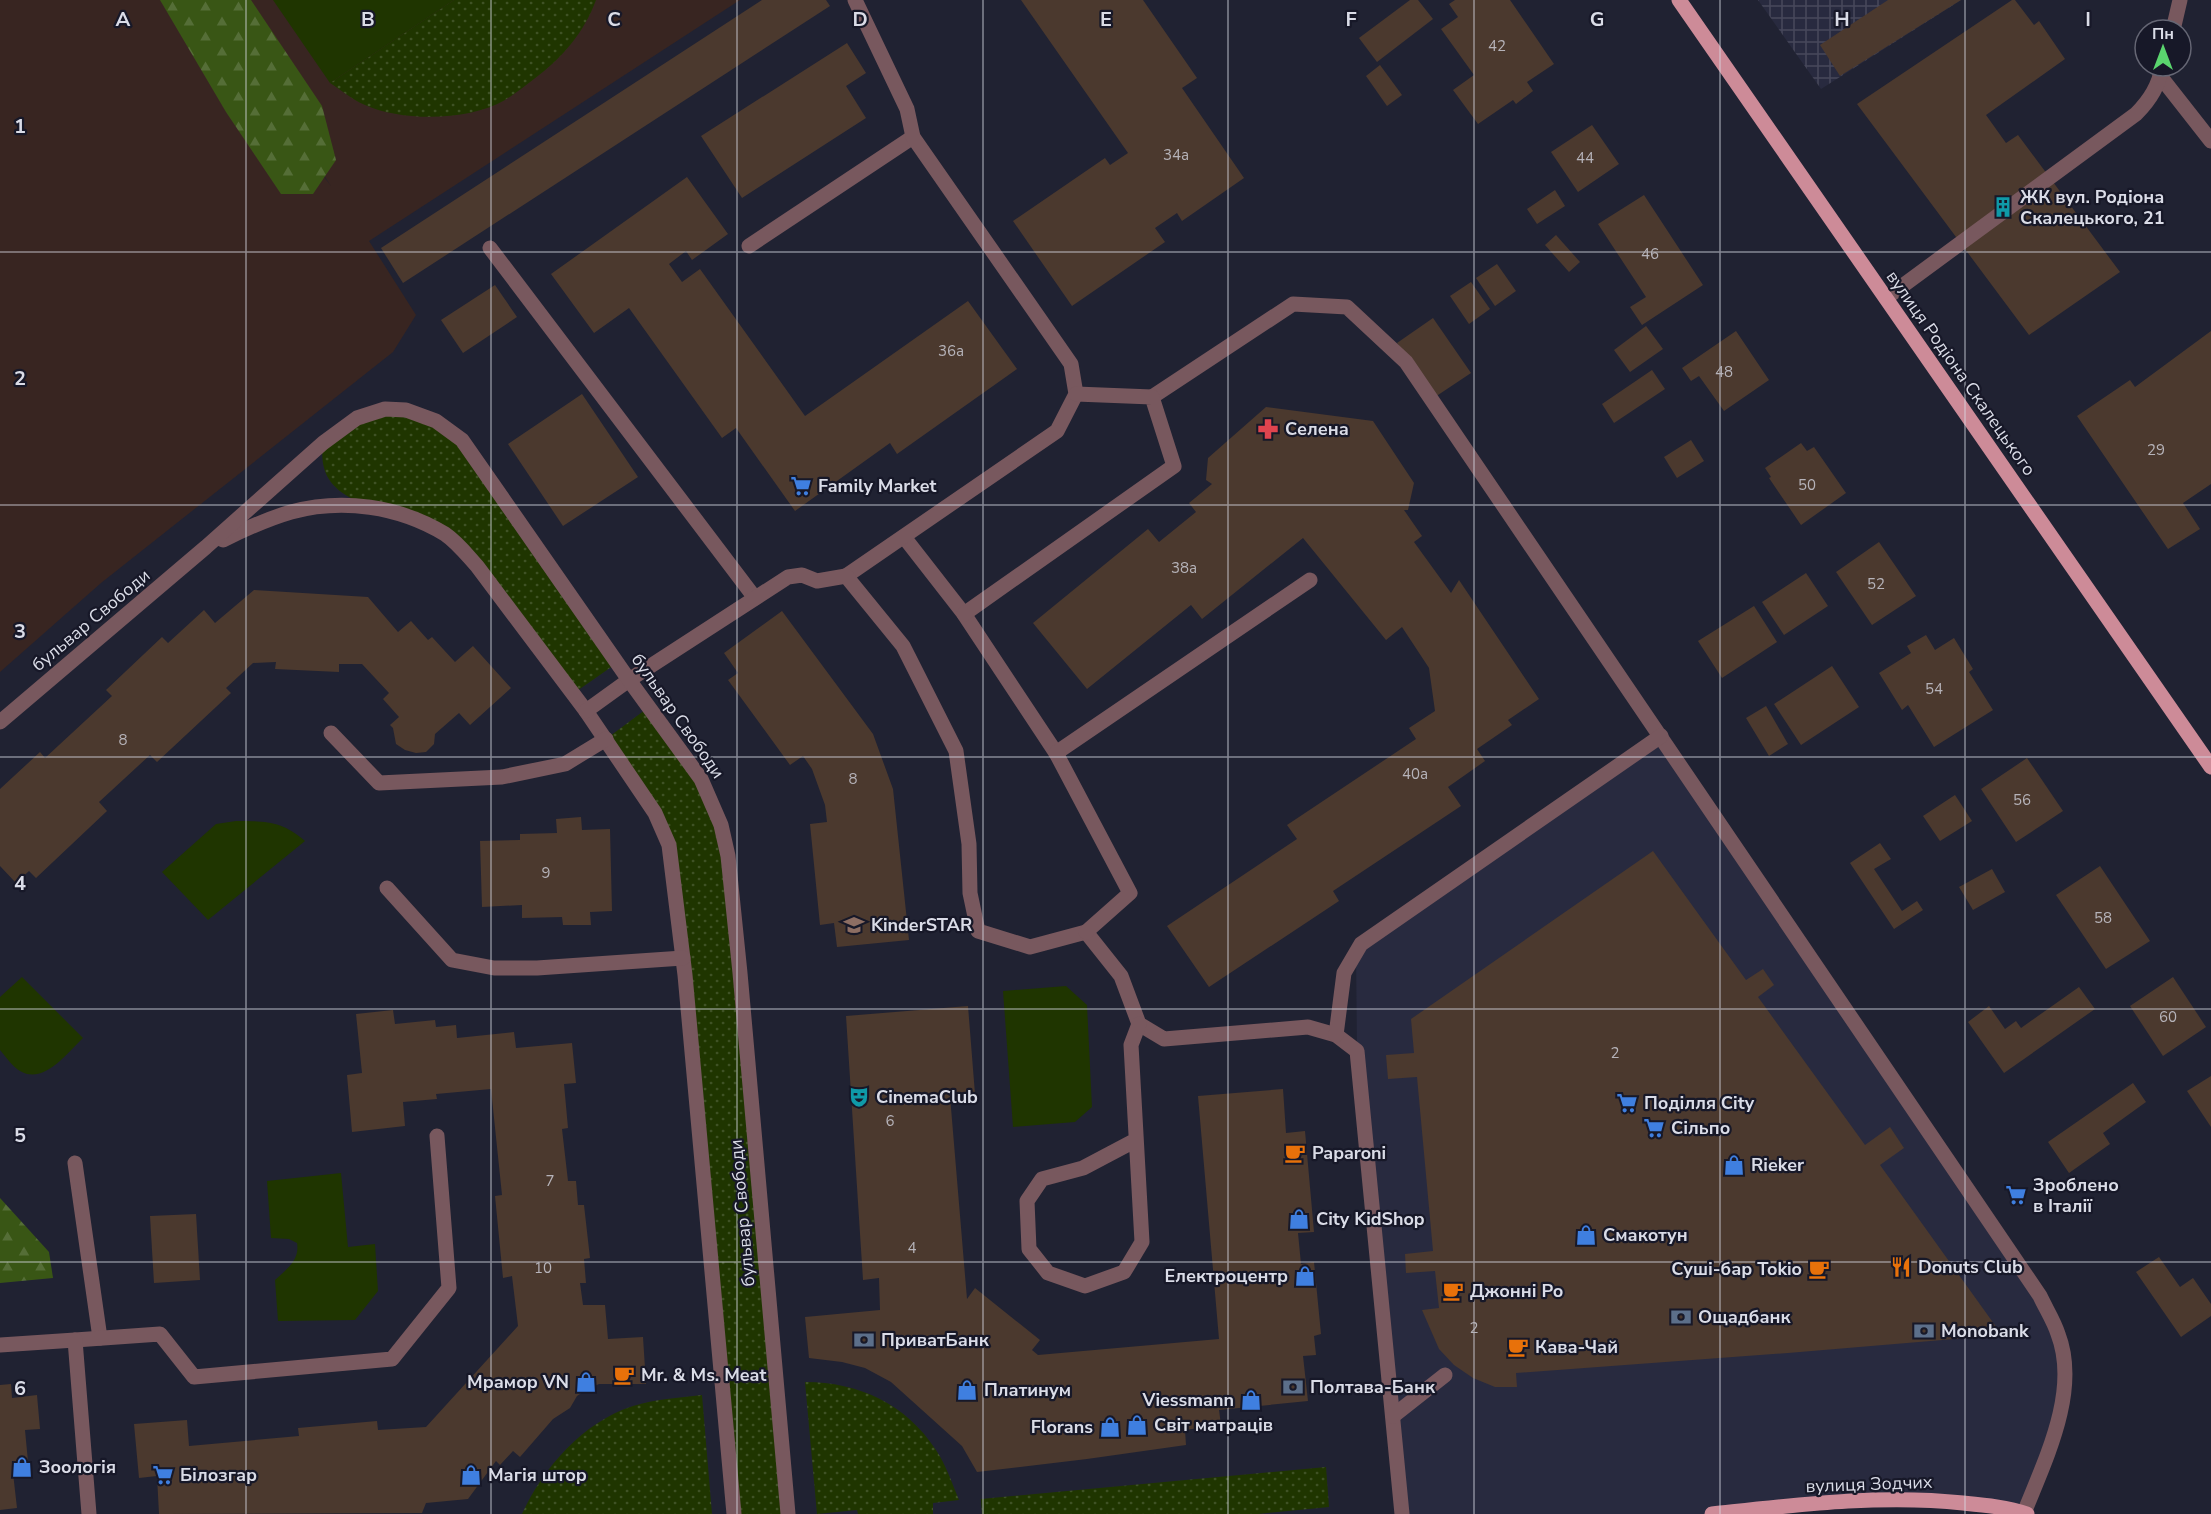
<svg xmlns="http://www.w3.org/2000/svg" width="2211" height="1514" viewBox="0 0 2211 1514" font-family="'Nunito Sans',sans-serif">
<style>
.built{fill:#282a3f}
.industrial{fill:url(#industrial-grid)}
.education{fill:#382521}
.grass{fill:url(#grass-dots)}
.forest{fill:url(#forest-firs)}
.park{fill:#1f3500}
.building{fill:#4b392e}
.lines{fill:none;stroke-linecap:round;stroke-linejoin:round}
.minor{stroke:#78585e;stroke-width:15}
.major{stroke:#cd8b98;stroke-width:15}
.grid{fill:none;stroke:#dadce7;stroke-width:1.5;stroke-opacity:0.55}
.labels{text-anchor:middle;stroke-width:4.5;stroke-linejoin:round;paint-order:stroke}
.number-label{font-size:15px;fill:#b6b3b9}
.poi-label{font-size:18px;font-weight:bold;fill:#dadce7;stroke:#171828;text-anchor:start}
.street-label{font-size:18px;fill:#dadce7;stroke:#171828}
.grid-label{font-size:20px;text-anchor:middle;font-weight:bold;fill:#dadce7;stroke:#171828;stroke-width:4.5;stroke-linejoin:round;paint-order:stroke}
</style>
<defs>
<pattern id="industrial-grid" width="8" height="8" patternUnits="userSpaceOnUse" patternTransform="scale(1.5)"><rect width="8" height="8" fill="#282a3f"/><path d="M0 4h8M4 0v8" fill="none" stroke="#47485b"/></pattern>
<pattern id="grass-dots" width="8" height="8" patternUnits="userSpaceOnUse" patternTransform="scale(1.5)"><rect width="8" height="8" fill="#1f3500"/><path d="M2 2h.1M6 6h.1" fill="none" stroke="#3f5225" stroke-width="1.8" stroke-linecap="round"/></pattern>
<pattern id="forest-firs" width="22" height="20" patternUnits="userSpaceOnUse" patternTransform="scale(1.5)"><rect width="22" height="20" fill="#395615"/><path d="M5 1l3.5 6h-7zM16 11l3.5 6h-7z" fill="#556e37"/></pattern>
</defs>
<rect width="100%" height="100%" fill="#202232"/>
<path class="built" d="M1661 736 2040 1296 2066 1373 2024 1513 1927 1499 1712 1514H1403L1357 1051 1356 955Z"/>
<path class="industrial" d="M1758 0H1961L1821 89Z"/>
<path class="education" d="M0 0H197L265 101 331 186 204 0H740L369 241 416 315 393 352 101 583 0 672Z"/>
<g class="grass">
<path d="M454 0H596C584 33 562 58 534 79 525 86 515 94 505 100 469 121 403 122 365 105 353 100 341 90 330 83Z"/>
<path d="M376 411 444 426 617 663 574 693 446 535 357 501C331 489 319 473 323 443Z"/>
<path d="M649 707 718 814 788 1514H734L672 854 606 739Z"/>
<path d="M805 1382C859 1382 906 1404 936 1450 946 1465 952 1483 959 1500L933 1503V1514H858L857 1510 817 1514Z"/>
<path d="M702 1395 712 1514H522C543 1468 583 1422 633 1406 655 1399 678 1398 702 1395Z"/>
<path d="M1326 1467 1329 1507 1258 1514H982L981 1499Z"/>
</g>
<g class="forest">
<path d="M160 0H251L322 106 336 160 313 194H281L226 112Z"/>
<path d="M0 1198 49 1252 53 1278 0 1283Z"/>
</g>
<g class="park">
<path d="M273 0H454L330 83Z"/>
<path d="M236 821C266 821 282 821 305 841L208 920 162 872 216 824Z"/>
<path d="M22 977 83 1038C67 1053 44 1085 20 1071 13 1067 6 1057 0 1050V997Z"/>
<path d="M1066 986 1087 1005 1092 1107 1075 1122 1013 1127 1003 991Z"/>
<path d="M341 1173 348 1247 375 1244 378 1291 355 1320 278 1321 275 1280C287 1269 300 1260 297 1243L289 1239 271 1238 267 1181Z"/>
</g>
<g class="building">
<path d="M762 0H826L830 6 403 283 381 248Z"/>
<path d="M1021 0H1143L1197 78 1182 88 1244 178 1182 221 1177 213 1155 228 1165 242 1072 306 1013 221 1105 158 1110 165 1128 153Z"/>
<path d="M1410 0H1418L1433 19 1377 62 1359 38Z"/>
<path d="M1455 0H1510L1554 64 1527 82 1533 91 1516 104 1513 100 1478 124 1453 90 1474 75 1441 29 1458 17 1449 4Z"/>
<path d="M1888 0H1961L1840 76 1820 45Z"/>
<path d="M2012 0H2015L2034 25 2039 21 2065 59 1986 115 2006 143 2018 135 2120 272 2029 335 1857 104Z"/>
<path d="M847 43 866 73 846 86 866 118 742 198 701 136Z"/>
<path d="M1380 65 1402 95 1387 106 1366 76Z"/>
<path d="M1592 125 1619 164 1578 192 1551 152Z"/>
<path d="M687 177 728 234 692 260 686 251 669 264 682 282 700 269 805 416 968 301 1017 369 897 454 890 443 795 511 736 428 722 438 629 308 594 333 551 274Z"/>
<path d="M1555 190 1565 206 1537 224 1527 209Z"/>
<path d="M1644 195 1703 285 1642 325 1630 307 1646 297 1598 224Z"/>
<path d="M1556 235 1580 262 1569 272 1545 245Z"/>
<path d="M1497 264 1516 291 1495 306 1476 278Z"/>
<path d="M1471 282 1490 309 1469 324 1450 296Z"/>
<path d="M495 285 517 317 463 353 441 320Z"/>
<path d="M1433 318 1471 373 1435 397 1397 343Z"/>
<path d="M1646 326 1663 349 1630 372 1614 350Z"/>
<path d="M1736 331 1769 380 1724 411 1699 376 1691 381 1682 368Z"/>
<path d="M2211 331V484L2183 503 2200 529 2168 549 2077 416 2130 380 2135 387Z"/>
<path d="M1652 370 1665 389 1614 423 1602 404Z"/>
<path d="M582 394 638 477 563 526 508 444Z"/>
<path d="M1266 407 1373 421 1414 483 1408 510H1404L1422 536 1414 542 1451 593 1459 580 1539 699 1508 720 1512 725 1477 749 1485 761 1448 787 1461 806 1333 891 1339 901 1209 987 1167 926 1297 839 1287 825 1416 739 1409 728 1435 711 1429 668 1402 627 1386 640 1303 538 1202 619 1191 605 1087 689 1033 623 1148 529 1159 542 1196 512 1189 503 1212 484 1206 480 1208 458Z"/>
<path d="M1691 440 1704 461 1677 478 1664 457Z"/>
<path d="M1801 443 1807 451 1814 447 1846 493 1801 525 1769 478 1771 477 1765 468Z"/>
<path d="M1879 542 1916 596 1872 625 1836 572Z"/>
<path d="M1806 573 1828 606 1784 635 1762 602Z"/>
<path d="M254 590 368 597 398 632 411 621 428 640 432 637 455 662 473 646 511 688 470 725 459 713 435 734 434 744 426 752 416 753 405 750 396 744 393 728 390 725 399 717 383 699 389 693 362 664H339V672L275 669 276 662 253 663 226 688 231 693 157 762 150 755 99 802 107 811 36 878 29 871 16 883 0 866V789L40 752 45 758 112 696 106 690 162 637 168 643 204 610 215 623Z"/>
<path d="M1754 606 1777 642 1722 678 1698 641Z"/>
<path d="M782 611 873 734 893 789 909 940 837 947 834 923 820 925 810 824 827 822 825 805 812 769 803 756 790 765 728 680 738 673 724 653Z"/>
<path d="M1926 635 1935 650 1954 638 1973 669 1969 672 1993 710 1934 747 1908 705 1902 710 1879 673 1911 653 1907 646Z"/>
<path d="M1832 666 1859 707 1801 745 1774 704Z"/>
<path d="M1766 706 1788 744 1769 756 1746 718Z"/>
<path d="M2027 758 2063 811 2016 842 1981 789Z"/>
<path d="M1955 795 1972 821 1940 841 1923 816Z"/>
<path d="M581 817 582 830 610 829 612 911 590 912 591 925H563L562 917 522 918V905L482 907 480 841 520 840V834L557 833 556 819Z"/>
<path d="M1880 843 1891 859 1874 869 1902 911 1917 901 1923 910 1894 929 1850 863Z"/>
<path d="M1653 851 1746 980 1763 969 1774 985 1758 997 1865 1145 1890 1127 1904 1148 1880 1165 2002 1335 1788 1353 1516 1373 1517 1387H1495L1473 1378 1454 1365 1439 1349 1422 1310 1439 1308 1435 1271 1406 1273 1405 1254 1433 1251 1417 1077 1388 1079 1386 1055 1414 1053 1411 1019Z"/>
<path d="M2100 866 2150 941 2106 969 2056 895Z"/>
<path d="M1992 869 2005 892 1973 910 1959 887Z"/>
<path d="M2173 977 2206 1027 2163 1056 2130 1006Z"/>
<path d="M2079 987 2095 1009 2004 1073 1968 1022 1989 1006 2005 1029 2016 1021 2021 1028Z"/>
<path d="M968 1006 975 1094 950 1096 967 1299 975 1288 1040 1340 1032 1350 1038 1355 1219 1339 1198 1096 1283 1089 1286 1133 1305 1131 1314 1232 1298 1233 1301 1264 1314 1262 1321 1334 1314 1336 1316 1355 1303 1356 1308 1401 1219 1410 1221 1425 1185 1430 1186 1445 1087 1459 977 1472 962 1446 891 1382 865 1368 842 1362 809 1358 805 1317 880 1310 879 1278 863 1280 846 1016Z"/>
<path d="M393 1010 395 1024 435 1020 436 1027 456 1025 457 1038 514 1032 516 1048 572 1043 576 1083 564 1084 568 1128 562 1129 568 1181H576L578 1205H584L590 1258 584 1259 586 1283H580L583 1305H605L608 1339 643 1337 646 1384H599L586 1390 577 1396 570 1408 553 1419 520 1457 513 1451 500 1465 496 1461 468 1499 426 1503 422 1513 159 1514 157 1476 139 1478 134 1424 187 1420 189 1446 299 1436 298 1428 377 1421 378 1430 426 1427 518 1326 512 1276 503 1278 495 1196 502 1195 491 1089 436 1094 437 1099 403 1102 405 1126 352 1132 347 1075 362 1073 356 1014Z"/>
<path d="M2211 1076V1127L2187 1091Z"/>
<path d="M2133 1083 2146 1102 2103 1133 2110 1144 2069 1173 2048 1142Z"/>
<path d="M196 1214 200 1280 154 1283 150 1216Z"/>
<path d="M2159 1257 2180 1287 2193 1278 2211 1304V1316L2181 1337 2136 1272Z"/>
<path d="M11 1384 12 1398 37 1395 40 1429 25 1430 29 1472 13 1473 17 1508 0 1510V1385Z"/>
</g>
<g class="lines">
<g class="minor">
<path d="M2173 30 2180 0"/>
<path d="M2160 76 2211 141"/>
<path d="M749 246 913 137"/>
<path d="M490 248 755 598"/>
<path d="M1886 298 2136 114C2151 99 2158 86 2163 66"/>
<path d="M1152 397 1293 304 1347 307 1406 362 2040 1296C2046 1309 2054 1321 2058 1334 2080 1391 2045 1460 2024 1513"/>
<path d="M904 537 964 614 1056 753"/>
<path d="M223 540C245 529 267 519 291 512 342 498 399 506 445 534 458 543 467 555 477 566L586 711 655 813 669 845 685 975 734 1514"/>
<path d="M846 576 1057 431 1076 394 1071 364 913 137 907 109 855 0"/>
<path d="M964 614 1174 466 1152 397 1076 394"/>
<path d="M586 711 629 680 788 577 802 575 817 581 846 576 903 646 956 751 969 844 970 893 978 931 1030 947 1086 932 1121 976 1139 1024 1164 1039 1308 1027 1336 1035 1357 1051 1402 1514"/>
<path d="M0 722 206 547 323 443 357 418 385 409 406 410 436 421 462 440 629 680 701 779 721 825 728 856 740 973 788 1514"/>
<path d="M331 733 379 783 502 777 565 764 606 739"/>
<path d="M387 888 452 960 494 968H537L683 958"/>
<path d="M1086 932 1130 893 1056 753 1310 580"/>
<path d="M1336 1035 1344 973 1361 944 1661 736"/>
<path d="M1136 1140 1083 1168 1042 1179 1027 1201 1029 1249 1048 1273 1085 1286 1124 1272 1142 1242 1131 1045 1139 1024"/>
<path d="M75 1163 100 1338"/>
<path d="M75 1340 160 1334 194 1377 392 1359 449 1288 437 1136"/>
<path d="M0 1345 75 1340 89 1514"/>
<path d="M1393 1416 1445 1375"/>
</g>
<g class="major">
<path d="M1679 0 2211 767"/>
<path d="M1712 1514C1795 1505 1880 1494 1963 1503 1984 1505 2007 1507 2027 1514"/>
</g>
</g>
<path class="grid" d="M246 0V1514M491 0V1514M737 0V1514M983 0V1514M1228 0V1514M1474 0V1514M1720 0V1514M1965 0V1514M0 252H2211M0 505H2211M0 757H2211M0 1009H2211M0 1262H2211"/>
<defs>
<g id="building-bare" transform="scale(1.62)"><path d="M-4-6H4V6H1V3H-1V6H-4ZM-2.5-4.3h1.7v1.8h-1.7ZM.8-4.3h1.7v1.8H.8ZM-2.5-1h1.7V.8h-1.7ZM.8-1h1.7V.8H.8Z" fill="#0f9aa8" stroke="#171828" stroke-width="2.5" paint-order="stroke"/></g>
<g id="pharmacy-bare" transform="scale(1.62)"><path d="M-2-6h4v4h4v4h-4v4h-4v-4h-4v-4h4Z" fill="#e0444e" stroke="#171828" stroke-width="2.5" paint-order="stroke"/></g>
<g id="supermarket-bare" transform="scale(1.62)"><path d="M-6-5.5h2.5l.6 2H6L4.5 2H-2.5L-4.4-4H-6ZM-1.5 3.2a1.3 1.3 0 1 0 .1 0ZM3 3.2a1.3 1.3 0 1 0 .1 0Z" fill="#3f7fe0" stroke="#171828" stroke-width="2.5" paint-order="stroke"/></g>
<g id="school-bare" transform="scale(1.62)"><path d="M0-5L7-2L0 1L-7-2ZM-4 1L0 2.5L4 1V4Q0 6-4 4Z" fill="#8d6e63" stroke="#171828" stroke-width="2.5" paint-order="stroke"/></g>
<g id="theatre-bare" transform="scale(1.62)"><path d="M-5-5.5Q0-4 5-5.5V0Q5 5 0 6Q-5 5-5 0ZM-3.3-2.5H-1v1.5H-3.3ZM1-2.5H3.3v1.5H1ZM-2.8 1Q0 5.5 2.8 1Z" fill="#0f9aa8" stroke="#171828" stroke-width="2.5" paint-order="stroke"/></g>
<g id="cafe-bare" transform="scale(1.62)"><path d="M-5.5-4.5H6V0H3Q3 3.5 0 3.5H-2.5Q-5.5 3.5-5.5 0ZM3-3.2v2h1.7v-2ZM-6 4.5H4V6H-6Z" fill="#e8710a" stroke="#171828" stroke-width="2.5" paint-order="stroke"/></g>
<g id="shop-bare" transform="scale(1.62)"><path d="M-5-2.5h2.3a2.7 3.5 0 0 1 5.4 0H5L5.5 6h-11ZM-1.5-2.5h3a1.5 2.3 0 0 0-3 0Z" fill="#3f7fe0" stroke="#171828" stroke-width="2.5" paint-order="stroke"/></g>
<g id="restaurant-bare" transform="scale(1.62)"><path d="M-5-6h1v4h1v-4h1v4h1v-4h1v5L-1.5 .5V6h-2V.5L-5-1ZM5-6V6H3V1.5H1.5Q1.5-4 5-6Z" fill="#e8710a" stroke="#171828" stroke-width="2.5" paint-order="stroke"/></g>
<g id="bank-bare" transform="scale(1.62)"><path d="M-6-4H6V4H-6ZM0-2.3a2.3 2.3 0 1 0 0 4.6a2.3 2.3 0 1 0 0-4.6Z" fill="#5c6f8a" stroke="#171828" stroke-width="2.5" paint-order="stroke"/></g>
</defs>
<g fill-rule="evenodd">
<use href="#building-bare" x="2003" y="207"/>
<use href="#pharmacy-bare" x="1268" y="429"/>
<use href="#supermarket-bare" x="801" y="486"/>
<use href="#school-bare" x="854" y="925"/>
<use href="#theatre-bare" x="859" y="1097"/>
<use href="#supermarket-bare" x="1627" y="1103"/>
<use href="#supermarket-bare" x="1654" y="1128"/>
<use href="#cafe-bare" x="1295" y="1153"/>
<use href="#shop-bare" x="1734" y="1165"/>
<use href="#supermarket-bare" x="2016" y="1195"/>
<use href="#shop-bare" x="1299" y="1219"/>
<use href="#shop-bare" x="1586" y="1235"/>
<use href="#restaurant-bare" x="1901" y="1267"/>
<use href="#cafe-bare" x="1819" y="1269"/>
<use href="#shop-bare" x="1305" y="1276"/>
<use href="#cafe-bare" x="1453" y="1291"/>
<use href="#bank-bare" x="1681" y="1317"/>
<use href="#bank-bare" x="1924" y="1331"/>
<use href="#bank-bare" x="864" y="1340"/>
<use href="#cafe-bare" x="1518" y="1347"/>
<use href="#cafe-bare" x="624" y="1375"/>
<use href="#shop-bare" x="586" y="1382"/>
<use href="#bank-bare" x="1293" y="1387"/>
<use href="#shop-bare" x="967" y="1390"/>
<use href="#shop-bare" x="1251" y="1400"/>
<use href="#shop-bare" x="1137" y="1425"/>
<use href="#shop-bare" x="1110" y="1427"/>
<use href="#shop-bare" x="22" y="1467"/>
<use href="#supermarket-bare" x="163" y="1475"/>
<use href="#shop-bare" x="471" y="1475"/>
</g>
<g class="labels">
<g class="number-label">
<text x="1497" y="51">42</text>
<text x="1176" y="160">34а</text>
<text x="1585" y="163">44</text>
<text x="1650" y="259">46</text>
<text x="951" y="356">36а</text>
<text x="1724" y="377">48</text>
<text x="2156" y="455">29</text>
<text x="1807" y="490">50</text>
<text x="1184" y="573">38а</text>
<text x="1876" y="589">52</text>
<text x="1934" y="694">54</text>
<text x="123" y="745">8</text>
<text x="1415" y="779">40а</text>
<text x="853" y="784">8</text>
<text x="2022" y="805">56</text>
<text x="546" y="878">9</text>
<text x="2103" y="923">58</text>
<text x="2168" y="1022">60</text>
<text x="1615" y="1058">2</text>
<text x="890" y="1126">6</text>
<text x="550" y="1186">7</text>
<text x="912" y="1253">4</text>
<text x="543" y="1273">10</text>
<text x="1474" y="1333">2</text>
</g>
<g class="poi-label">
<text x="2020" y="203">ЖК вул. Родіона<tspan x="2020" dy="21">Скалецького, 21</tspan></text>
<text x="1285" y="435">Селена</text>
<text x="818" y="492">Family Market</text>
<text x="871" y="931">KinderSTAR</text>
<text x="876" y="1103">CinemaClub</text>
<text x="1644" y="1109">Поділля City</text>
<text x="1671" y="1134">Сільпо</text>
<text x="1312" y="1159">Paparoni</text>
<text x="1751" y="1171">Rieker</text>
<text x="2033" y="1191">Зроблено<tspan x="2033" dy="21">в Італії</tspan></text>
<text x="1316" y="1225">City KidShop</text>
<text x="1603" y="1241">Смакотун</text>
<text x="1918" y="1273">Donuts Club</text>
<text x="1802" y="1275" text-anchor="end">Суші-бар Tokio</text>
<text x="1288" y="1282" text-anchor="end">Електроцентр</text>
<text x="1470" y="1297">Джонні Ро</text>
<text x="1698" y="1323">Ощадбанк</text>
<text x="1941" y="1337">Monobank</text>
<text x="881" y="1346">ПриватБанк</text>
<text x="1535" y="1353">Кава-Чай</text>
<text x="641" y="1381">Mr. &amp; Ms. Meat</text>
<text x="569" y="1388" text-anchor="end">Мрамор VN</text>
<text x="1310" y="1393">Полтава-Банк</text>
<text x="984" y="1396">Платинум</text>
<text x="1234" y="1406" text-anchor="end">Viessmann</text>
<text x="1154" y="1431">Світ матраців</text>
<text x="1093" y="1433" text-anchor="end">Florans</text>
<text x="39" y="1473">Зоологія</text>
<text x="180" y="1481">Білозгар</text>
<text x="488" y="1481">Магія штор</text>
</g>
<g class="street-label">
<text transform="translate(1961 373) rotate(55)" y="6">вулиця Родіона Скалецького</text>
<text transform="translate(91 620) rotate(-40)" y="6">бульвар Свободи</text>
<text transform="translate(678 716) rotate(55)" y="6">бульвар Свободи</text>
<text transform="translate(742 1213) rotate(-95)" y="6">бульвар Свободи</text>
<text transform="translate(1869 1484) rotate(-2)" y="6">вулиця Зодчих</text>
</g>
</g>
<g class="grid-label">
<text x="123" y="26">A</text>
<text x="368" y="26">B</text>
<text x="614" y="26">C</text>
<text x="860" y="26">D</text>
<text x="1106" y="26">E</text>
<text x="1351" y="26">F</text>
<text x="1597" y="26">G</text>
<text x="1842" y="26">H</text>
<text x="2088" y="26">I</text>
<text x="20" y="133">1</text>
<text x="20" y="385">2</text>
<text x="20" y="638">3</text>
<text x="20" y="890">4</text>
<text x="20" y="1142">5</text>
<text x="20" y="1395">6</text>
</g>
<g transform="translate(2163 48)"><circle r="28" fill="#171828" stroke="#656674" stroke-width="1.5"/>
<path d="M0-4.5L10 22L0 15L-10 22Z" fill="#5ad56e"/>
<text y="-9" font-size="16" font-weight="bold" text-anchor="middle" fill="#dadce7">Пн</text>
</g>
</svg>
